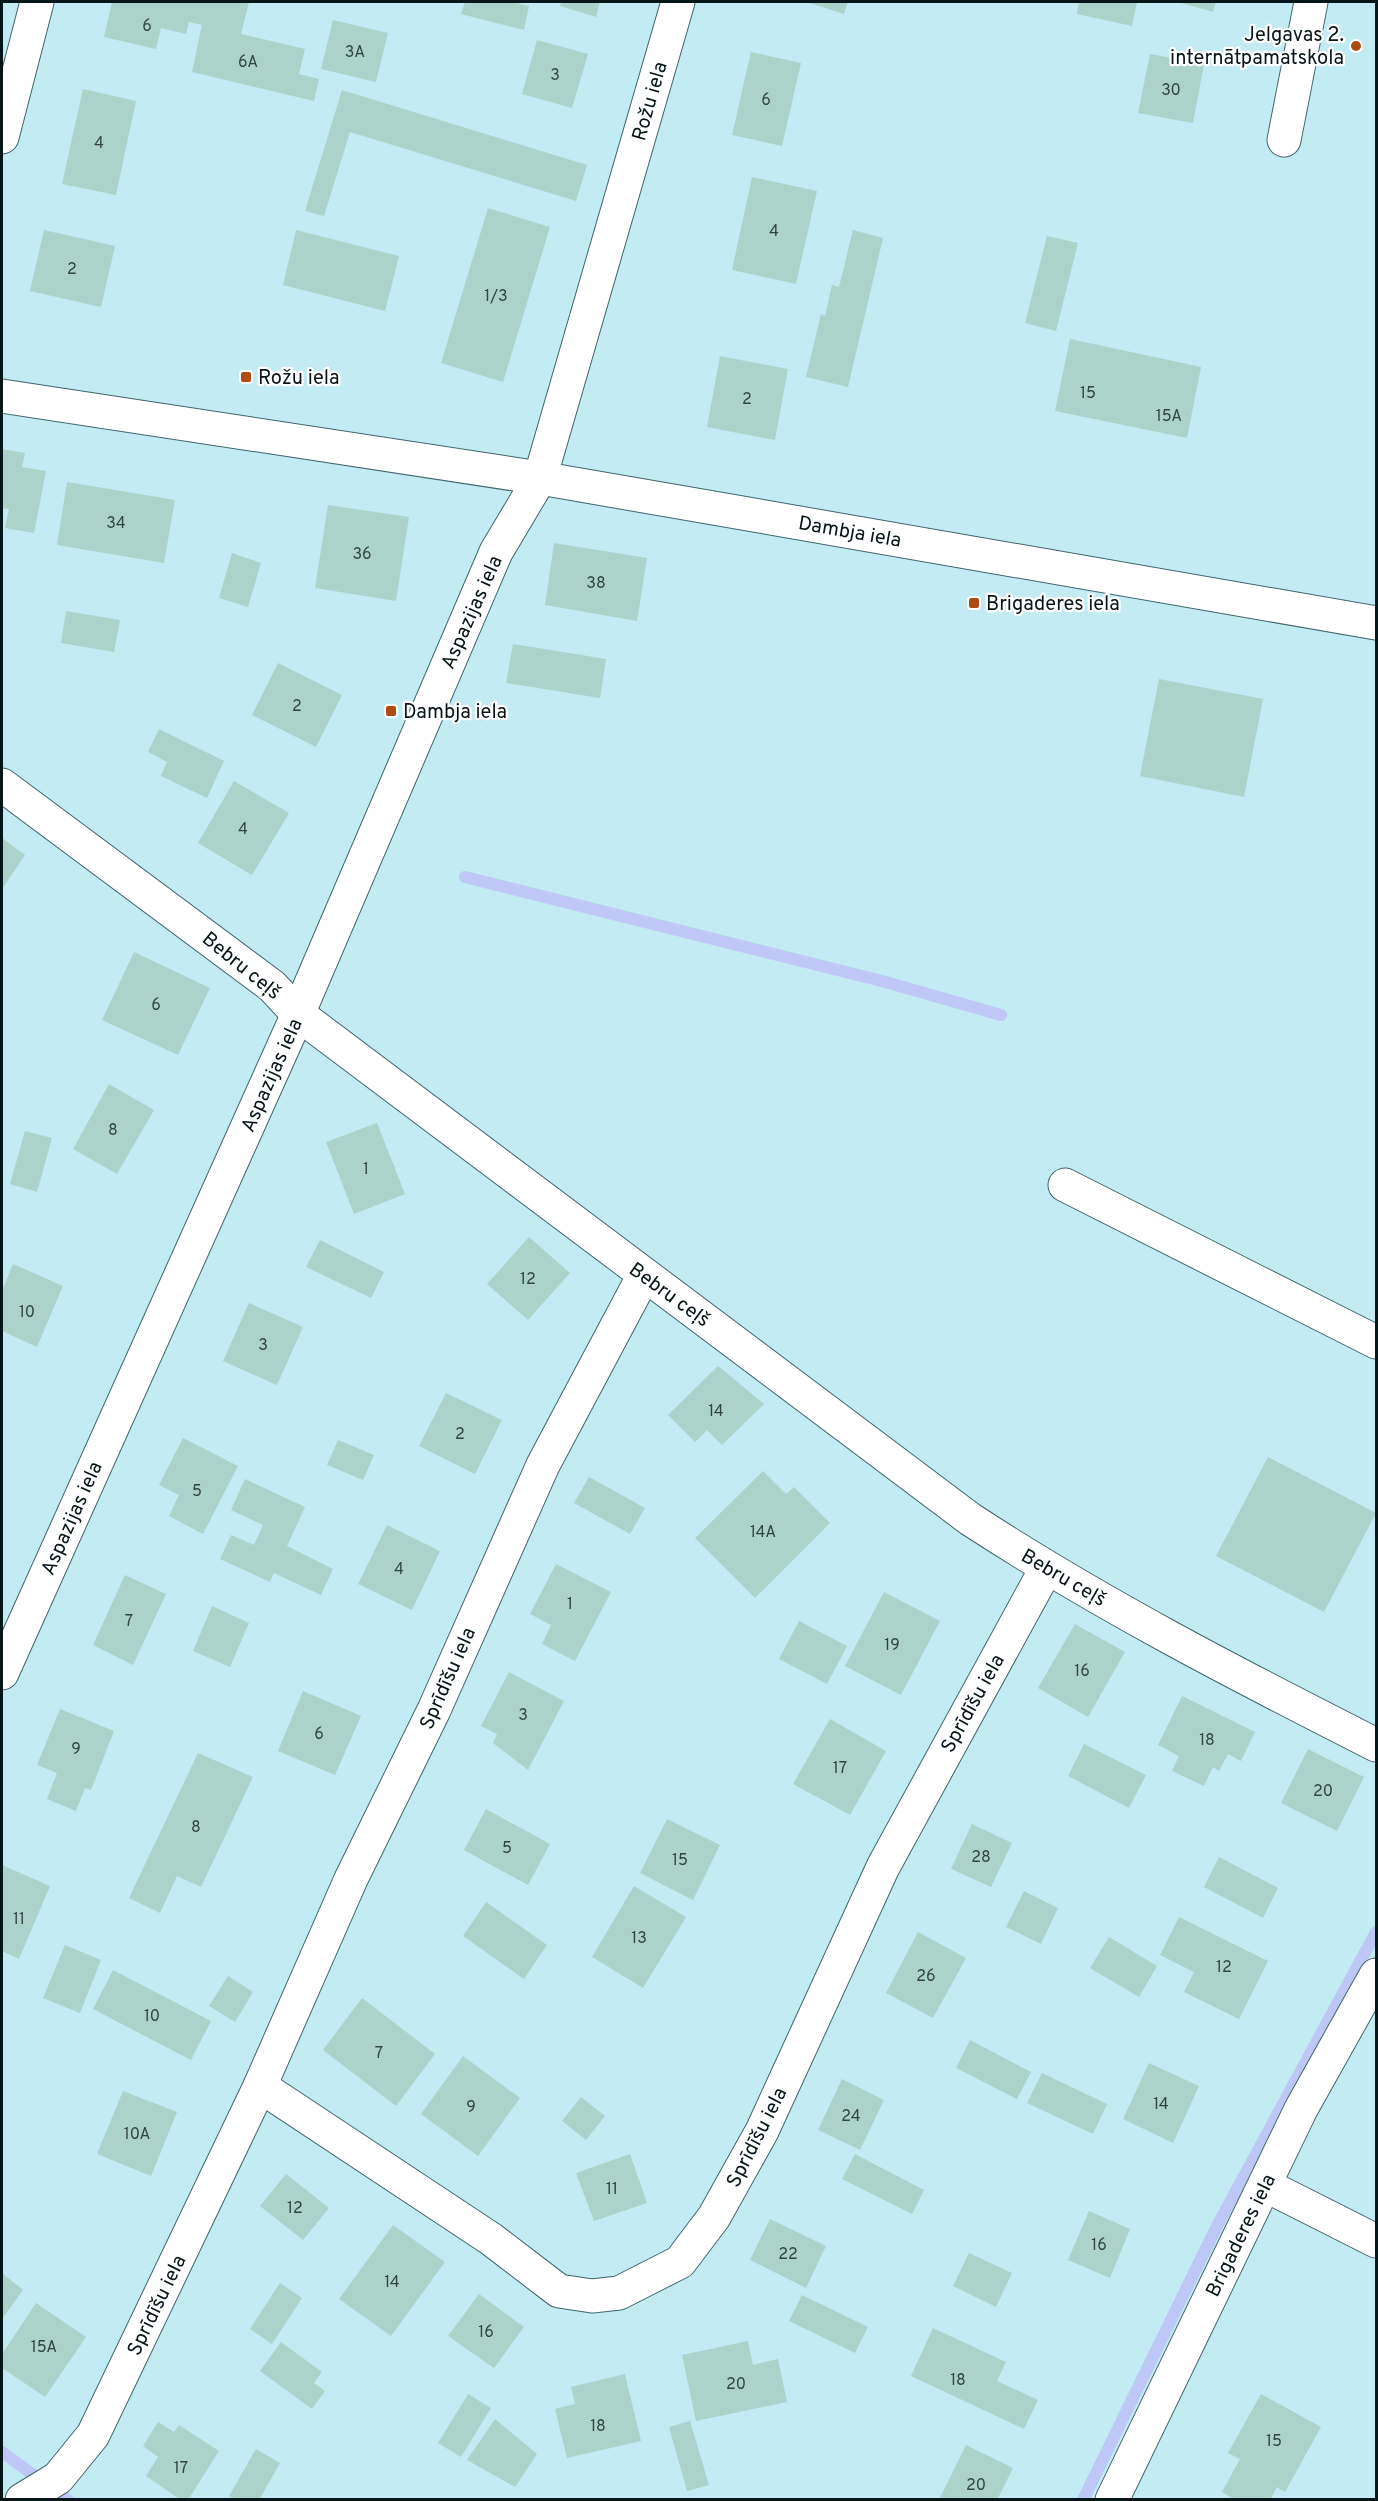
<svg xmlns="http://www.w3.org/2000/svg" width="1378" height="2501" viewBox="0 0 1378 2501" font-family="Overpass,sans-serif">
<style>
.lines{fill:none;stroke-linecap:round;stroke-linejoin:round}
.stream{stroke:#bec7f6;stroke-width:12}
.building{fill:#acd3c9}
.street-casing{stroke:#40656c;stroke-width:35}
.secondary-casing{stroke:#40656c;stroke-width:35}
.street{stroke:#fff;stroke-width:33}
.secondary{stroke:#fff;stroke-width:33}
.poi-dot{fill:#ae4a14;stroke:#fff;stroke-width:2}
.labels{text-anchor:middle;stroke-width:4.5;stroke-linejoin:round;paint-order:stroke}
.number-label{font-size:16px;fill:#304444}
.poi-label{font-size:20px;fill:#061517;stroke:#fff;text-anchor:start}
.street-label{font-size:20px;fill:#061517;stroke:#fff}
</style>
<rect width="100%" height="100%" fill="#c2ebf3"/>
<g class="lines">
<g class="stream">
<path d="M465 877 882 981 1001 1015"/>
<path d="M2 2452 68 2500"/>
<path d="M1083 2500 1217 2226 1376 1932"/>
</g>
</g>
<g class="building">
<path d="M112 2H249L241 34 305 49 299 74 319 79 314 101 192 72 202 25 189 22 186 34 161 28 156 49 104 37Z"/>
<path d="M465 2H512L529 6 524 30 461 14Z"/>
<path d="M561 2H600L596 17 560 6Z"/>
<path d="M806 2H848L844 14Z"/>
<path d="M1079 2H1137L1132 26 1077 14Z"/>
<path d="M1178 2H1216L1213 12Z"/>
<path d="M333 20 388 33 376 82 321 69Z"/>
<path d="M537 40 588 54 572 108 522 94Z"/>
<path d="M751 52 801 63 782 146 732 135Z"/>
<path d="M1150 54 1204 64 1193 123 1138 113Z"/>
<path d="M83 89 136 101 116 195 62 184Z"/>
<path d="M342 90 587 165 576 201 350 132 324 216 305 211Z"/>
<path d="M752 177 817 191 796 284 732 270Z"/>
<path d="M488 208 550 227 503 382 441 363Z"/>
<path d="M44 230 115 246 101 307 30 291Z"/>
<path d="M296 230 399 256 385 311 283 285Z"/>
<path d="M853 230 883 238 848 387 806 377 821 314 825 316 832 285 839 287Z"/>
<path d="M1047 236 1078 243 1056 331 1025 323Z"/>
<path d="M1070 339 1201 367 1187 438 1055 411Z"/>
<path d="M720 356 788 369 775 440 707 427Z"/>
<path d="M2 449 25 453 22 467 46 471 34 533 5 528 9 509 2 508Z"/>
<path d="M67 482 175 500 164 563 57 545Z"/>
<path d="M328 505 409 517 396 601 315 588Z"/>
<path d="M554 543 647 558 637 621 545 605Z"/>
<path d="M232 553 261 563 248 607 219 598Z"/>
<path d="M66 611 120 620 114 652 61 643Z"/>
<path d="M513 644 606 659 600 698 506 683Z"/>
<path d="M278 663 342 695 316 747 252 715Z"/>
<path d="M1159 679 1263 699 1244 797 1140 776Z"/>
<path d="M159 729 224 761 207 798 161 776 167 762 148 752Z"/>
<path d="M234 781 289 813 252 875 198 843Z"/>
<path d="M2 838 25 855 2 889Z"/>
<path d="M134 952 210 988 178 1055 102 1020Z"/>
<path d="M109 1084 154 1110 117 1174 73 1149Z"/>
<path d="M377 1123 405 1194 354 1214 326 1142Z"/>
<path d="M25 1131 52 1138 37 1192 10 1184Z"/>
<path d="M529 1237 570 1273 528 1320 487 1284Z"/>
<path d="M320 1240 384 1272 371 1298 306 1267Z"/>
<path d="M13 1264 63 1286 37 1347 2 1331V1291Z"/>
<path d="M249 1303 303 1327 277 1385 223 1361Z"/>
<path d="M718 1366 764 1404 722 1445 707 1430 695 1442 668 1415Z"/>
<path d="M446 1393 502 1420 475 1474 419 1446Z"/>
<path d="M183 1438 238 1466 203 1534 169 1516 179 1495 159 1485Z"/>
<path d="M338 1440 374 1455 363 1480 327 1465Z"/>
<path d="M1268 1457 1376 1513 1324 1612 1216 1556Z"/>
<path d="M763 1471 786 1494 794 1487 830 1523 755 1598 695 1538Z"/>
<path d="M589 1477 645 1508 630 1534 574 1503Z"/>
<path d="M245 1479 305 1507 287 1546 333 1569 321 1595 274 1573 270 1582 220 1559 231 1535 254 1545 263 1525 231 1510Z"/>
<path d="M387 1525 440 1551 412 1610 358 1584Z"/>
<path d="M556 1564 611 1592 575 1661 542 1644 551 1625 530 1614Z"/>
<path d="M125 1575 166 1594 133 1665 93 1645Z"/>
<path d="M884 1592 940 1621 901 1695 845 1666Z"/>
<path d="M212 1606 249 1623 230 1667 193 1651Z"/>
<path d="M799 1621 847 1646 827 1684 779 1659Z"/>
<path d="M1075 1624 1125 1652 1088 1717 1038 1688Z"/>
<path d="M509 1672 564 1701 528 1770 493 1743 497 1734 481 1726Z"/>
<path d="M303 1691 361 1716 335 1775 278 1751Z"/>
<path d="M1182 1696 1255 1732 1241 1761 1228 1754 1219 1771 1213 1767 1204 1786 1172 1771 1179 1756 1158 1745Z"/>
<path d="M60 1709 114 1731 91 1790 85 1788 76 1811 47 1799 57 1773 37 1765Z"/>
<path d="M830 1719 886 1751 850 1815 793 1784Z"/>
<path d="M1084 1744 1146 1775 1129 1808 1068 1776Z"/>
<path d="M1308 1749 1364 1777 1337 1831 1281 1803Z"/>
<path d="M198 1753 253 1777 201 1887 177 1876 160 1913 129 1898Z"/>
<path d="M486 1809 550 1844 528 1885 464 1850Z"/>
<path d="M667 1819 720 1845 693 1900 640 1873Z"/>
<path d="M972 1824 1012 1843 991 1887 951 1869Z"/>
<path d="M1219 1857 1278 1888 1263 1918 1204 1887Z"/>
<path d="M2 1865 50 1886 19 1959 2 1951Z"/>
<path d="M634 1886 686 1917 643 1988 592 1957Z"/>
<path d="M1024 1891 1058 1908 1041 1944 1006 1927Z"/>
<path d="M486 1902 547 1945 524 1979 463 1936Z"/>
<path d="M1179 1917 1268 1961 1239 2019 1184 1992 1194 1972 1160 1955Z"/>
<path d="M918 1932 966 1958 933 2018 886 1993Z"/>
<path d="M1109 1937 1157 1966 1139 1997 1090 1968Z"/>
<path d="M65 1945 101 1960 80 2013 43 1998Z"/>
<path d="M113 1970 211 2021 191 2060 93 2009Z"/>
<path d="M228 1976 253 1992 235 2022 209 2006Z"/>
<path d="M362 1998 435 2054 396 2106 323 2050Z"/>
<path d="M970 2040 1031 2072 1017 2099 956 2068Z"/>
<path d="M463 2056 520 2098 478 2156 421 2114Z"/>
<path d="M1149 2063 1199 2086 1173 2143 1123 2119Z"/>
<path d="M1042 2073 1107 2104 1093 2134 1027 2103Z"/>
<path d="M842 2079 884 2100 860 2150 818 2130Z"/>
<path d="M123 2091 177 2112 151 2176 97 2154Z"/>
<path d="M581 2097 605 2116 586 2140 562 2121Z"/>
<path d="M630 2154 647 2203 594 2221 576 2173Z"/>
<path d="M855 2154 924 2190 912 2214 842 2179Z"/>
<path d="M286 2174 329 2208 303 2240 260 2206Z"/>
<path d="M1089 2211 1130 2229 1110 2278 1068 2260Z"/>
<path d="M770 2219 826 2246 806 2288 750 2260Z"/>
<path d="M393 2225 445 2262 391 2336 339 2299Z"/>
<path d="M969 2253 1012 2273 996 2307 953 2286Z"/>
<path d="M2 2273 23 2290 2 2319Z"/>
<path d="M280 2283 302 2298 272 2344 250 2329Z"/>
<path d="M479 2294 524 2327 494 2368 448 2336Z"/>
<path d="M802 2295 868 2327 855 2353 789 2321Z"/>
<path d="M36 2303 86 2337 45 2397 2 2368V2354Z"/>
<path d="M933 2328 1006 2362 997 2381 1038 2400 1024 2429 911 2376Z"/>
<path d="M748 2341 753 2365 778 2359 787 2402 696 2421 682 2355Z"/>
<path d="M281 2342 322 2372 314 2383 325 2391 312 2409 260 2371Z"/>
<path d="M625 2374 641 2441 567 2458 555 2409 575 2404 571 2387Z"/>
<path d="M468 2394 491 2408 461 2457 438 2443Z"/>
<path d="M1261 2394 1321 2427 1285 2492 1277 2487 1270 2500H1235L1222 2492 1240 2459 1228 2453Z"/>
<path d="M495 2419 537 2454 515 2487 467 2460Z"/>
<path d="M690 2421 709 2485 687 2491 669 2427Z"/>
<path d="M158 2422 174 2432 179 2425 219 2451 188 2500H181L146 2476 158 2457 143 2446Z"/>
<path d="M966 2445 1013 2468 997 2500H939Z"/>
<path d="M256 2449 280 2463 259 2500H235L229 2496Z"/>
</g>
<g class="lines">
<g class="street-casing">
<g id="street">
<path d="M2 137 37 2"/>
<path d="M1284 140 1311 2"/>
<path d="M540 478 678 2"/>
<path d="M2 785 272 986 298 1014 970 1519C1100 1604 1238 1675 1376 1745"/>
<path d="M1065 1185 1376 1342"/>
<path d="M260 2086 491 2239 559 2291 592 2296 619 2293 680 2262 714 2217 762 2131 883 1867 1046 1569"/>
<path d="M1265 2185 1376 2241"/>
<path d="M22 2500 58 2478 93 2435 260 2086 351 1879 434 1710 543 1465 644 1275"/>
<path d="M1112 2500 1301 2109 1376 1975"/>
</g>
</g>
<g class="secondary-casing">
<g id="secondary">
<path d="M2 396 540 478 1376 623"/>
<path d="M2 1673 298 1014 496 552 540 478"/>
</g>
</g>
<use href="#street" class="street"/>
<use href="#secondary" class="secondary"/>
</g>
<g class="poi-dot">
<circle cx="1356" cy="46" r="6"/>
<rect x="240" y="371" width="12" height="12" rx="3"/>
<rect x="968" y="597" width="12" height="12" rx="3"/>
<rect x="385" y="705" width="12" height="12" rx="3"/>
</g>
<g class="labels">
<g class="number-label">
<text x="147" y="31">6</text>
<text x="355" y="57">3A</text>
<text x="248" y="67">6A</text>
<text x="555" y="80">3</text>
<text x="1171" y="95">30</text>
<text x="766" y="105">6</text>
<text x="99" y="148">4</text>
<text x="774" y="236">4</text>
<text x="72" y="274">2</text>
<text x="496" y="301">1/3</text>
<text x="1088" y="398">15</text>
<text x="747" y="404">2</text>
<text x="1169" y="421">15A</text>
<text x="116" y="528">34</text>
<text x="362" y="559">36</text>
<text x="596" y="588">38</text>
<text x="297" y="711">2</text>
<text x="243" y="834">4</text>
<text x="156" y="1010">6</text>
<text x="113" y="1135">8</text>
<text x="366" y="1174">1</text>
<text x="528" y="1284">12</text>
<text x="27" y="1317">10</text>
<text x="263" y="1350">3</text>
<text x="716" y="1416">14</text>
<text x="460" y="1439">2</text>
<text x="197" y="1496">5</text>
<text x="763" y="1537">14A</text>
<text x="399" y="1574">4</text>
<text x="570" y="1609">1</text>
<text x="129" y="1626">7</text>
<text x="892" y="1650">19</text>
<text x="1082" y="1676">16</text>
<text x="523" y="1720">3</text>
<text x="319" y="1739">6</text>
<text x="1207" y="1745">18</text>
<text x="76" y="1754">9</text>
<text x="840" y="1773">17</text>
<text x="1323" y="1796">20</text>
<text x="196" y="1832">8</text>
<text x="507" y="1853">5</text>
<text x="981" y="1862">28</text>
<text x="680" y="1865">15</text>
<text x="19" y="1924">11</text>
<text x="639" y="1943">13</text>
<text x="1224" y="1972">12</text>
<text x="926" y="1981">26</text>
<text x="152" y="2021">10</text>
<text x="379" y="2058">7</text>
<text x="1161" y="2109">14</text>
<text x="471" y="2112">9</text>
<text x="851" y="2121">24</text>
<text x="137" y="2139">10A</text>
<text x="612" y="2194">11</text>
<text x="295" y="2213">12</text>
<text x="1099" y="2250">16</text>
<text x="788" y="2259">22</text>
<text x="392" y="2287">14</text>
<text x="486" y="2337">16</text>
<text x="44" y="2352">15A</text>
<text x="958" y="2385">18</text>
<text x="736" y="2389">20</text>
<text x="598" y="2431">18</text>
<text x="1274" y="2446">15</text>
<text x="181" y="2473">17</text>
<text x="976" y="2490">20</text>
</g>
<g class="poi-label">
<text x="1344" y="41" text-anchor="end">Jelgavas 2.<tspan x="1344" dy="23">internātpamatskola</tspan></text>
<text x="258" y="384">Rožu iela</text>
<text x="986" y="610">Brigaderes iela</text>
<text x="403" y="718">Dambja iela</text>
</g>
<g class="street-label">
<text transform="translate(649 101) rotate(-74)" y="7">Rožu iela</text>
<text transform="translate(850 531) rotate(10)" y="7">Dambja iela</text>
<text transform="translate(471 612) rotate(-66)" y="7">Aspazijas iela</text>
<text transform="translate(242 965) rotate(39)" y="7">Bebru ceļš</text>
<text transform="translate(271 1075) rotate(-66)" y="7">Aspazijas iela</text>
<text transform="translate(670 1294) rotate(36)" y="7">Bebru ceļš</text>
<text transform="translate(71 1518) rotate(-66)" y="7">Aspazijas iela</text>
<text transform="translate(1064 1577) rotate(30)" y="7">Bebru ceļš</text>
<text transform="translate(447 1678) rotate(-66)" y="7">Sprīdīšu iela</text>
<text transform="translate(972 1703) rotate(-61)" y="7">Sprīdīšu iela</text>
<text transform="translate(756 2137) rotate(-63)" y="7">Sprīdīšu iela</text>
<text transform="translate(1240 2235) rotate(-64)" y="7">Brigaderes iela</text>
<text transform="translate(156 2305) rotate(-64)" y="7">Sprīdīšu iela</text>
</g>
</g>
<rect width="1378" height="2501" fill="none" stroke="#061517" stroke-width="6"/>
</svg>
